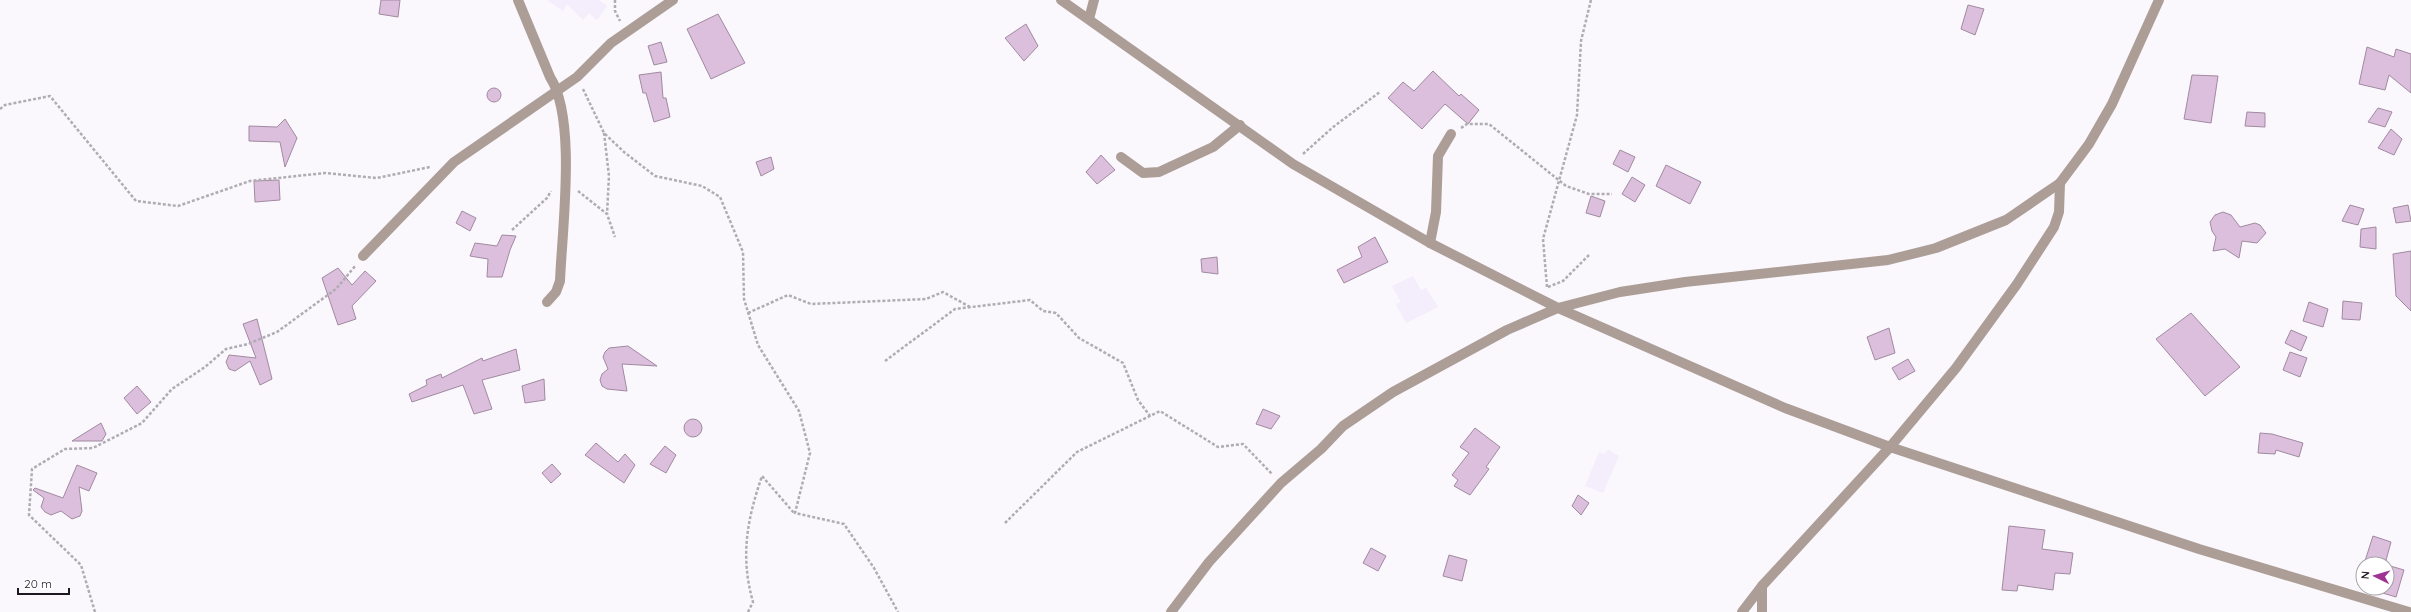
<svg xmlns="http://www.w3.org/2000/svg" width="2411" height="612" viewBox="0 0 2411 612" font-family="Quicksand,sans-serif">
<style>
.built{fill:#f4edfc}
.building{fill:#dbbfdc;stroke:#a18aa1}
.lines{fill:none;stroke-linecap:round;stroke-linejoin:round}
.path{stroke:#b0acb3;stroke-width:2.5;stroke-dasharray:3 2;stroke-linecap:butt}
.minor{stroke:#ac9e96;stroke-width:10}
</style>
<rect width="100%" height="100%" fill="#faf7fd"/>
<g class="built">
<path d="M547 0H599L607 6 597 20 589 13 583 20 567 4 563 11Z"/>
<path d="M1413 276 1421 290 1426 288 1438 307 1406 323 1396 304 1401 302 1392 286Z"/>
<path d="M1608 450 1619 456 1603 493 1585 486 1599 452 1604 454Z"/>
</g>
<g class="building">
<path d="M381 0H400L398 17 379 14Z"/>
<path d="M1968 5 1984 9 1975 35 1961 29Z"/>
<path d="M718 14 745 63 711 79 687 29Z"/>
<path d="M1026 24 1038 46 1024 61 1005 38Z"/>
<path d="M661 42 667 62 654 65 648 46Z"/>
<path d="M2367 47 2394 57 2396 49 2411 54V93L2389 75 2385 90 2359 84Z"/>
<path d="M1433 71 1459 96 1461 94 1479 110 1468 124 1445 104 1422 129 1388 98 1403 82 1414 91Z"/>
<path d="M661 72 663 98H666L670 117 654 122 646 93H643L639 75Z"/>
<path d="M2192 75 2218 76 2211 123 2184 119Z"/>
<circle cx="494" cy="95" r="7"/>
<path d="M2378 108 2392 112 2385 127 2368 122Z"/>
<path d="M2247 112 2265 113V127L2245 126Z"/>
<path d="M285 119 297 138 285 167 280 142 249 141V126L277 127Z"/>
<path d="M2391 129 2402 139 2394 155 2378 148Z"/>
<path d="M1620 150 1635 157 1628 172 1613 164Z"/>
<path d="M1101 155 1115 170 1097 184 1086 172Z"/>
<path d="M771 157 774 169 761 176 756 162Z"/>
<path d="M1666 165 1701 182 1690 204 1656 186Z"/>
<path d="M1632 177 1645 185 1635 202 1622 194Z"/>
<path d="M279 180 280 200 255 202 254 181Z"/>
<path d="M1591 196 1605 201 1600 217 1586 213Z"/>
<path d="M2350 205 2364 209 2358 225 2342 221Z"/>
<path d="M2408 205 2411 221 2396 223 2393 208Z"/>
<path d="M462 211 476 218 470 231 456 223Z"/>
<path d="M2223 212 2231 215 2240 227 2255 223 2260 225 2266 233 2257 243 2242 241 2239 258 2225 249 2213 251 2216 237 2212 231 2210 222 2215 215Z"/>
<path d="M2376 227V249L2360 247 2361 229Z"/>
<path d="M502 235 516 236 510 250 502 277H487L488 259 470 256 475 243 497 246Z"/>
<path d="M1375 237 1388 262 1344 283 1337 270 1362 257 1358 247Z"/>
<path d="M2411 251V311L2396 296 2393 254Z"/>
<path d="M1217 257 1218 274 1202 272 1201 259Z"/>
<path d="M338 268 352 285 365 271 376 281 352 306 356 319 338 325 322 278Z"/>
<path d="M2343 301 2362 303 2360 320 2342 319Z"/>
<path d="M2309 302 2328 309 2323 327 2303 321Z"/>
<path d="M2191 313 2240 367 2205 396 2156 339Z"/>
<path d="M257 319 272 379 260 385 250 361 235 371 229 369 226 362 229 355 256 358 243 324Z"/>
<path d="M1889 328 1895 353 1875 360 1867 337Z"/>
<path d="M2291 330 2307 337 2301 351 2285 343Z"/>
<path d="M628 346 657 366 622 364 627 391 607 389 602 386 600 380 602 374 608 369 603 357 605 352 609 348Z"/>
<path d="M516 349 520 370 482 380 492 409 474 414 463 385 412 402 409 394 427 385 426 380 441 374 442 378 482 358 483 361Z"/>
<path d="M2290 352 2307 358 2300 377 2283 370Z"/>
<path d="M1908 359 1915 371 1899 380 1892 368Z"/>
<path d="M544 379 545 400 525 403 522 386Z"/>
<path d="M137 386 151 402 137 414 124 398Z"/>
<path d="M1263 409 1280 416 1271 429 1256 424Z"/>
<circle cx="693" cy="428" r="9"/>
<path d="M101 423 106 434 102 441H72Z"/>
<path d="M1475 428 1500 447 1486 467 1489 469 1470 495 1454 486 1458 480 1452 475 1469 453 1460 447Z"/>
<path d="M2260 433 2272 434 2303 443 2299 457 2276 450 2275 454 2258 453Z"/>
<path d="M596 443 618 462 625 454 635 465 624 483 585 455Z"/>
<path d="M665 446 676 455 666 473 650 464Z"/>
<path d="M552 464 561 474 551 483 542 473Z"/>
<path d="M77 465 97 473 89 491 79 487 82 511 80 516 72 519 61 511 51 515 45 512 41 507 44 498 33 490 35 488 63 498Z"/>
<path d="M1578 495 1589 503 1581 515 1572 506Z"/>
<path d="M2009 526 2045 530 2042 549 2073 553 2070 574 2055 573 2053 590 2018 585 2017 591 2002 590Z"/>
<path d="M2373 536 2391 542 2385 564H2364Z"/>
<path d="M1371 548 1386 556 1378 571 1363 563Z"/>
<path d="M1449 555 1467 560 1462 581 1443 576Z"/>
<path d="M2387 565 2404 570 2396 597 2366 588H2387Z"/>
<path d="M2363 568V587L2358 585Z"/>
</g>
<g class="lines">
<g class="path">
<path d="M615 0V11L620 21"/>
<path d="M583 89 604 133 624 152 655 176 702 186 720 197 743 252 744 299 758 345 799 411 810 453 795 513 844 524 874 568 898 612"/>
<path d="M0 109 5 105 50 96 136 201 178 206 250 181 325 173 377 178 430 167"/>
<path d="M1461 128 1467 124H1489L1566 186 1589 194H1612"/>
<path d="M604 133 609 176 607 214"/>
<path d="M1303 154 1332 128 1380 92"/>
<path d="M578 191 607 214 615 237"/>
<path d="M512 230 547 198 551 191"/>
<path d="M1547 287 1543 239 1577 115 1581 41 1591 0"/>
<path d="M1548 287 1563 281 1589 255"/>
<path d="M748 313 788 295 811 304 926 299 943 292 970 307"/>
<path d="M885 361 955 309 1030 300 1043 311 1056 313 1079 338 1123 363 1138 400 1150 416"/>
<path d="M1005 523 1077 452 1160 411 1218 447 1243 444 1272 474"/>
<path d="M95 612 81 565 29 515 32 469 65 449 93 448 142 423 172 389 205 367 226 349 248 344 277 332 336 289 356 265"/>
<path d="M748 612 753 602C740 556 747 520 762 476L794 513"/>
</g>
<g class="minor">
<path d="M518 0 550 77C577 119 562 229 560 281L556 292 547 302"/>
<path d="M1061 0 1293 164 1430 243 1558 308 1785 408 1890 447 2199 549 2409 612"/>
<path d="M1089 19 1094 0"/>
<path d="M1121 157 1143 173 1159 172 1213 147 1240 125"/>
<path d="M1430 243 1436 212 1438 156 1451 134"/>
<path d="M363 256 454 162 577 77 611 43 673 0"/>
<path d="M1762 586V612"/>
<path d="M1171 612 1209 562 1281 483 1321 449 1343 426 1393 392 1507 330 1558 308 1620 292 1685 282 1888 260 1936 248 2006 220 2060 183 2089 144 2112 104 2159 0"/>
<path d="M1742 612 1762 586 1890 447 1956 368 2017 284 2054 227 2059 212 2060 183"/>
</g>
</g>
<g transform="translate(2375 576) rotate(275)"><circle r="19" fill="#ffffff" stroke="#a5a2a7"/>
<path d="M0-3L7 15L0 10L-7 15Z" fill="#9e3394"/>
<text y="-6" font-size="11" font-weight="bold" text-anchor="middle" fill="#1d1722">N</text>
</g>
<path d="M18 588v6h51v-6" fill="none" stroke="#1d1722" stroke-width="2"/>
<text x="24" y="588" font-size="12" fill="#1d1722" stroke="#ffffff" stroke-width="3" paint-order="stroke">20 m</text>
</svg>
